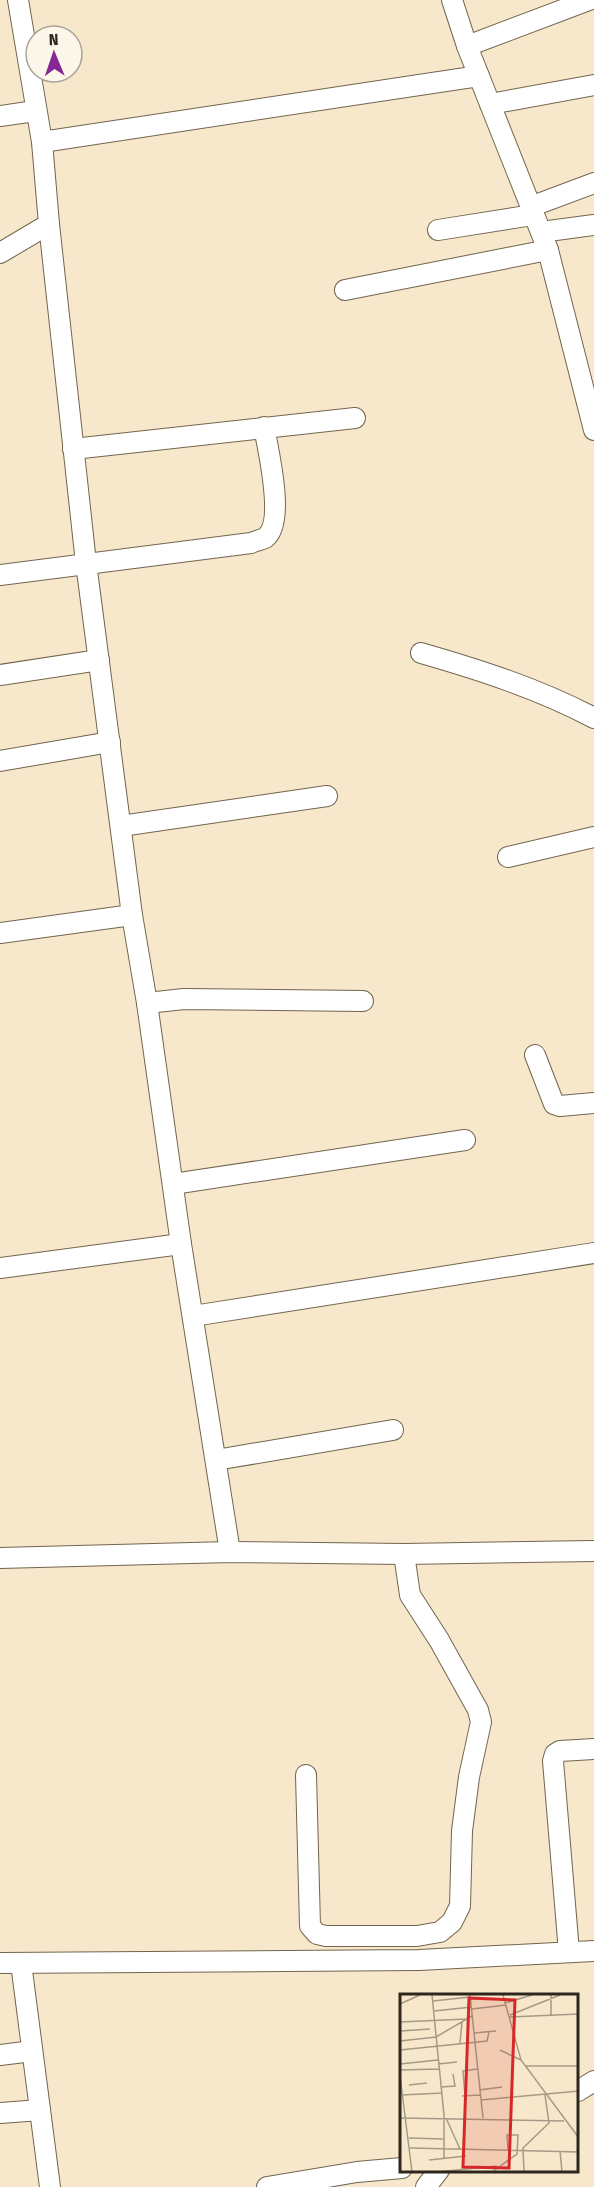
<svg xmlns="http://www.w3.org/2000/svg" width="594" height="2187" viewBox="0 0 594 2187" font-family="'Fira Sans Condensed',sans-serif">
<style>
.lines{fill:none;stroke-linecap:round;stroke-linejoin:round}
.minor-casing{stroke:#72654d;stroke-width:22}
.minor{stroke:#fff;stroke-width:20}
.inset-road{fill:none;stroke:#a69a86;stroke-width:1.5}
.view{fill:#d62828;fill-opacity:0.15;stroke:#d62828;stroke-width:3}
.inset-edge{fill:none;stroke:#2c261c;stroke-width:3}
</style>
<rect width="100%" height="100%" fill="#f7e8cc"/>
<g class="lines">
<g class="minor-casing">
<g id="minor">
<path d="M18 0 42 142 49 224 86 563 132 915 147 1003 181 1244 230 1552"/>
<path d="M452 0 467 46 548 250 594 430"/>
<path d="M467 46 589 0"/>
<path d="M490 104 594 85"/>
<path d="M0 116 35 111"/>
<path d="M42 142 479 76"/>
<path d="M530 207 594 183"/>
<path d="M438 230 533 215"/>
<path d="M541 232 594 225"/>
<path d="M0 253 49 224"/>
<path d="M345 290 548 250"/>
<path d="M73 449 355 418"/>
<path d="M0 575 251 543C255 541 261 540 265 538 286 523 268 450 264 427"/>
<path d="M421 653C480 670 539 689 594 718"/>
<path d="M0 675 99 660"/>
<path d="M0 761 110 742"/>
<path d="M121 826 327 796"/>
<path d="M508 857 594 837"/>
<path d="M0 933 132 915"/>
<path d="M147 1003 184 999 363 1001"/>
<path d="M535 1055 554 1104 560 1106 594 1103"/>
<path d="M173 1184 465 1140"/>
<path d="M0 1268 181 1244"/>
<path d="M193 1316 594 1253"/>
<path d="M216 1460 393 1430"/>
<path d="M0 1558 230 1552 404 1554 594 1551"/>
<path d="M306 1775 310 1926 317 1934 326 1936H417L440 1932 452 1922 460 1906 462 1831 469 1777 481 1722 478 1710 439 1640 410 1595 404 1554"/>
<path d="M569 1952 553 1761 555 1754 560 1751 594 1749"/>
<path d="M0 1963 419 1960 594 1951"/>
<path d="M21 1963 50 2187"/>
<path d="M0 2055 32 2051"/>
<path d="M578 2091 594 2081"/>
<path d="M0 2113 40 2110"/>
<path d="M267 2187 357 2172 402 2168"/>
<path d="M426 2187 439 2170"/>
</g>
</g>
<use href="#minor" class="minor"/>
</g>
<g transform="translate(400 1994)">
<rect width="178" height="178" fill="#f7e8cc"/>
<path class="inset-road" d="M32 1 44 121V164M70 1 83 124M103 1 121 66 179 144M33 7 70 3M105 9 132 1M0 10 20 1M72 15 106 11M34 17 72 13M110 21 160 1M151 22V1M110 23 179 20M0 28 67 25M0 37 30 35M74 39 96 37M0 47 36 43 72 22M60 49 62 28M0 56 87 47 89 38M100 56 121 66M0 70 38 66M38 70 57 68M125 72H179M0 76 39 75M0 82 12 178M9 91 27 89M41 93 55 92 53 80M79 96 102 93M2 101 42 99M62 102 80 101M65 102 63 77 77 75M81 106 179 97M0 124 164 127M46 124 60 155M9 144 43 145M10 154 179 158M160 157 162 178M29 166 66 162M37 178 97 172M92 178 117 160 118 141H107L108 156M124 178 123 154 149 129 145 101"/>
<path class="view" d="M69 4 115 6 109 174 63 173Z"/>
<rect width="178" height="178" class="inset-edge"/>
</g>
<g transform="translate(54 54) rotate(358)"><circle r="28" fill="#fcf6eb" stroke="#a9a398" stroke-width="1.5"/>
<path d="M0-4.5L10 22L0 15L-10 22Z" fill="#852894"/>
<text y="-9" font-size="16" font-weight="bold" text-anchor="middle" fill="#2c261c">N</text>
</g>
</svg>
